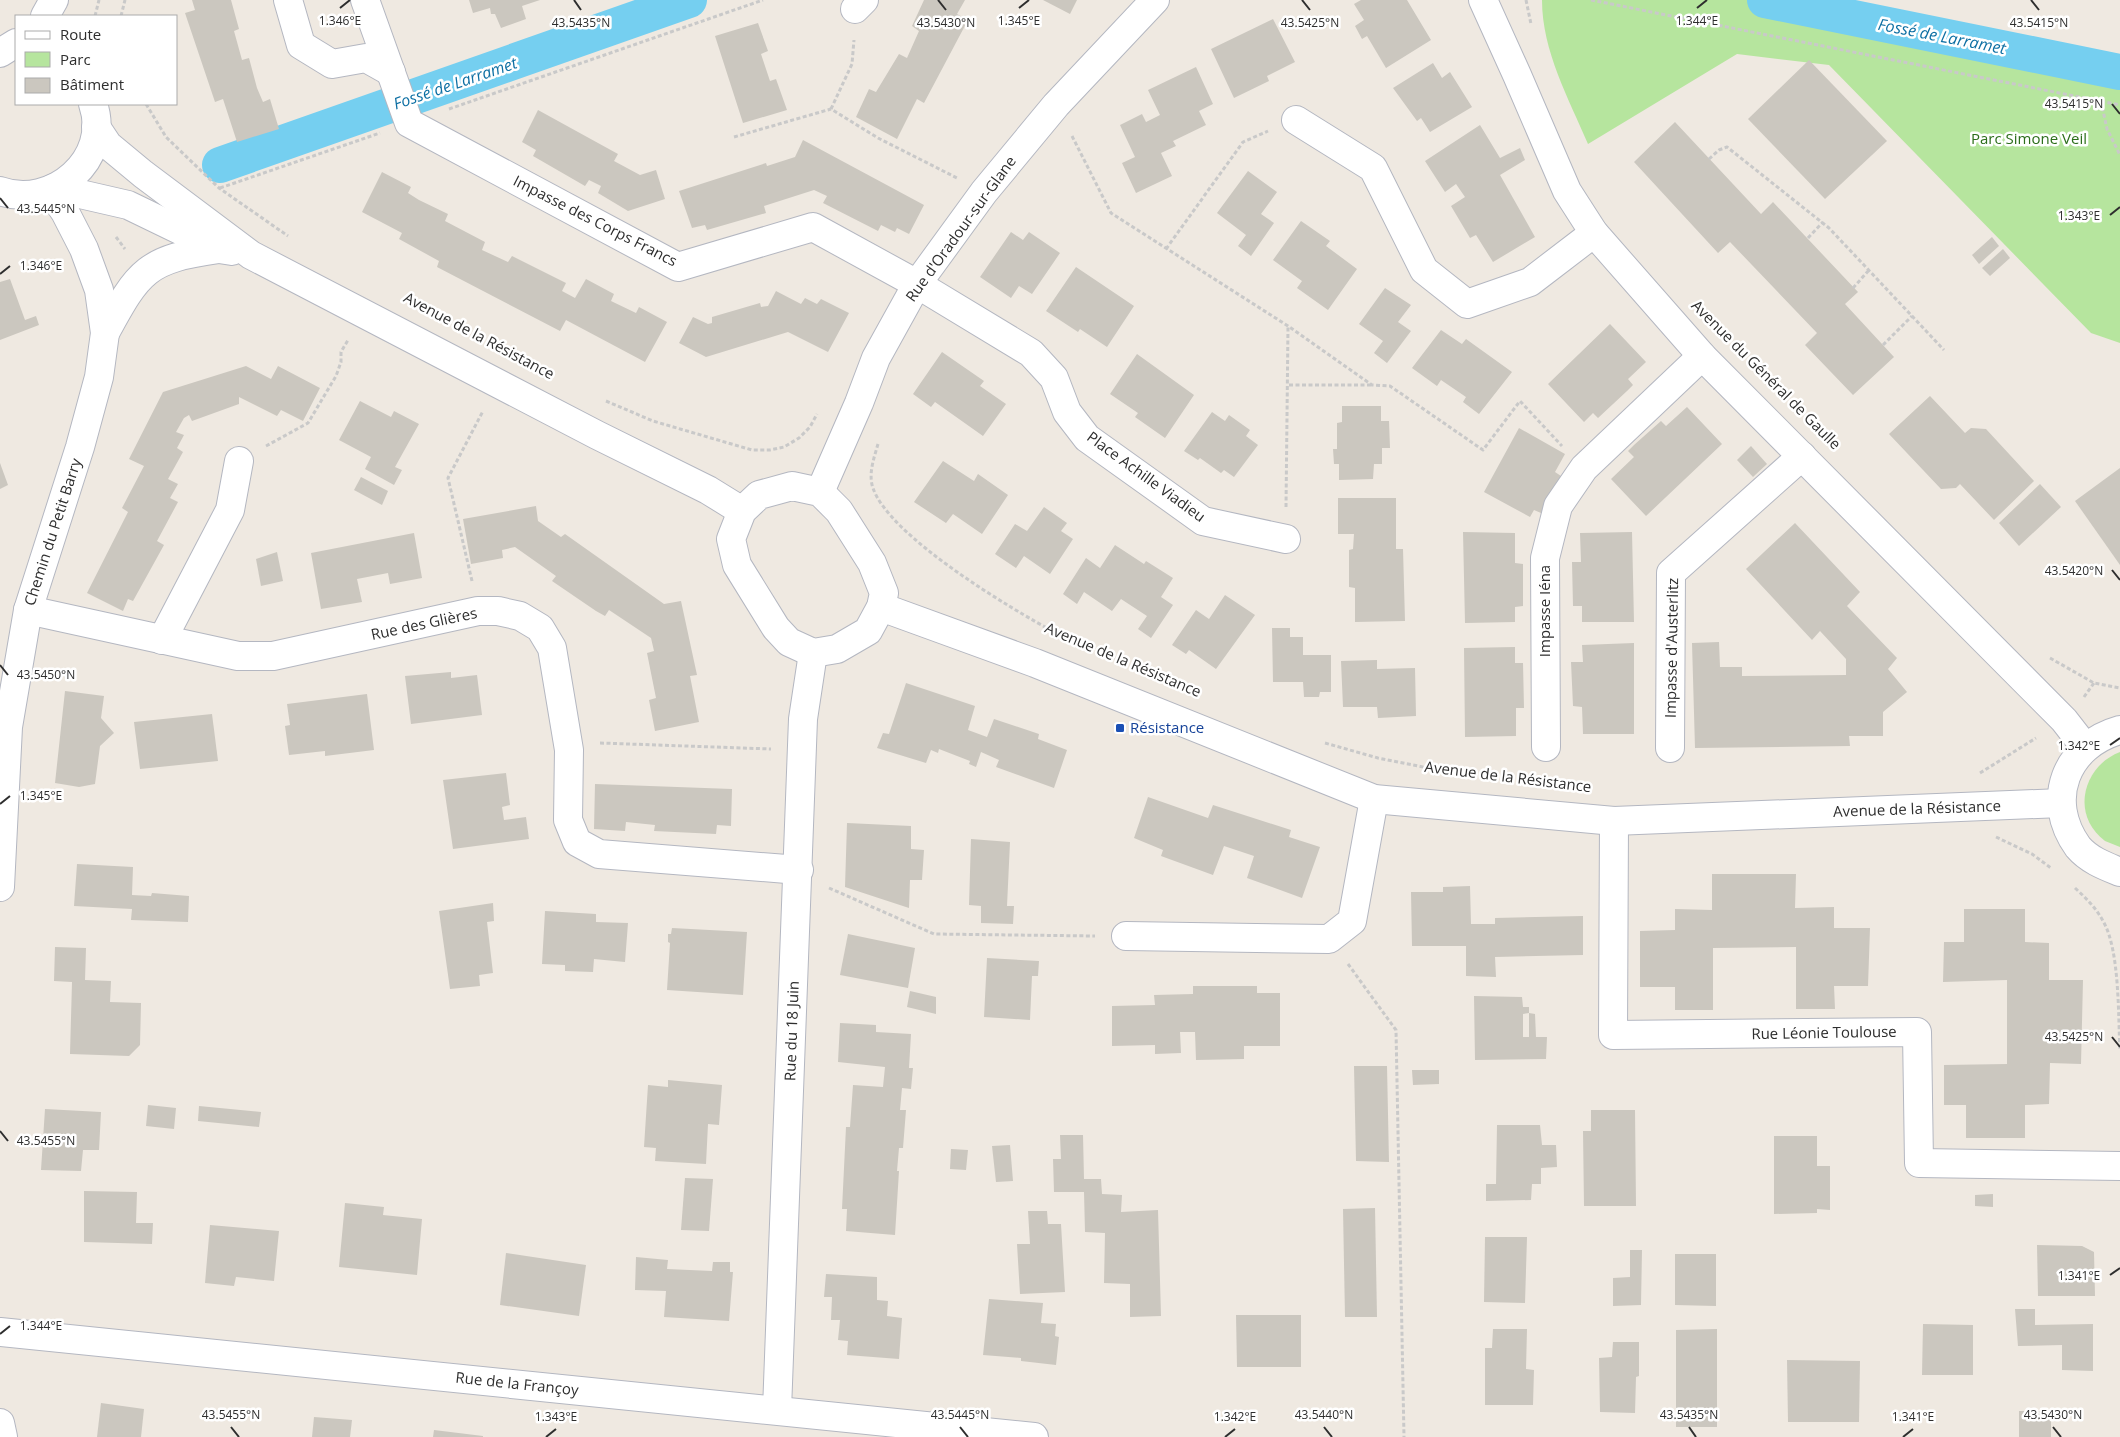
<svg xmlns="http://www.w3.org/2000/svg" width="2120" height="1437" viewBox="0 0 2120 1437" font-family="'Open Sans',sans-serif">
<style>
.green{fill:#b6e59e}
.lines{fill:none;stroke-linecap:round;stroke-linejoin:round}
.canal{stroke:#75cff0;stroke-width:36}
.building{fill:#cbc7bf}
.minor-casing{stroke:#b4b7c1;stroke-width:30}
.path{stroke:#c9c9c9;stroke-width:3;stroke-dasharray:4 2.5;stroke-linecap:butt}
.minor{stroke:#fff;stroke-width:28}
.ticks{fill:none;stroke:#2e2e2e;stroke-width:2}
.transit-dot{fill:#1a4fb4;stroke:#fff;stroke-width:2}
.labels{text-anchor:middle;stroke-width:5;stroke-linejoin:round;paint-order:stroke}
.park-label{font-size:15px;fill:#2c6e1b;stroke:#fff}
.street-label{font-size:15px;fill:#2e2e2e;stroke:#fff}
.transit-label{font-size:15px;fill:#164399;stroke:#fff;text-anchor:start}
.water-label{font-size:16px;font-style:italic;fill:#0d6fa3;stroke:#fff}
.ticks-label{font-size:12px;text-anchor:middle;fill:#2e2e2e;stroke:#fff;stroke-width:5;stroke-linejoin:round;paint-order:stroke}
</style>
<rect width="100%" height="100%" fill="#efe9e1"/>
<g class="green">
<path d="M1542 0H1810L2120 66V343L2091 333 1829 65 1737 54 1588 144C1569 99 1542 51 1542 0Z"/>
<path d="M2120 752V847C2115 845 2110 843 2105 841 2070 815 2083 766 2120 752Z"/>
</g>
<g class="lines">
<g class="canal">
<path d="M1765 0 2120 72"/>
<path d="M220 165 689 0"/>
</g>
</g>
<g class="building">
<path d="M192 0H231L239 29 234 31 242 60 249 58 257 88 263 102 270 99 279 129 237 142 223 99 215 102 185 13 195 10Z"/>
<path d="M469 0H540L522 6 526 19 501 28 495 14H491L490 8 473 13Z"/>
<path d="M924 0H965L957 14 968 20 924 103 917 99 897 139 856 117 869 89 876 92 899 54 907 58 919 31 912 26Z"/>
<path d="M1043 0H1077L1070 14Z"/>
<path d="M1361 0H1407L1431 40 1386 68 1367 36 1362 39 1355 26 1364 20 1354 4Z"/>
<path d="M1273 19 1295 62 1267 76 1269 81 1234 98 1211 49Z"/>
<path d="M758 23 768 51 761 54 770 81 776 79 787 110 743 123 715 36Z"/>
<path d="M1809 60 1887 141 1825 199 1748 119Z"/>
<path d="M1433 63 1442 78 1450 72 1472 107 1430 132 1421 118 1417 121 1393 88Z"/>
<path d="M1196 67 1213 104 1199 111 1206 125 1173 141 1176 146 1161 153 1172 176 1136 193 1122 163 1135 157 1120 125 1142 114 1146 122 1160 115 1148 90Z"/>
<path d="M538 110 618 154 614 161 640 175 656 170 665 199 628 211 598 193 601 186 589 180 585 186 533 156 536 150 522 142Z"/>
<path d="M1675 122 1761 214 1773 202 1858 292 1845 304 1894 357 1853 395 1805 345 1817 333 1730 242 1718 253 1634 162Z"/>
<path d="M1480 125 1500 158 1520 148 1525 160 1500 175 1535 237 1493 262 1476 235 1470 238 1451 206 1465 197 1456 184 1445 192 1425 161Z"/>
<path d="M803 140 924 205 909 234 897 228 895 232 881 225 878 231 823 203 827 196 814 190 764 206 766 213 707 230 705 225 692 228 679 191 766 163 767 166 795 157Z"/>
<path d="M1248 171 1277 192 1261 214 1274 223 1251 256 1238 246 1246 235 1217 213Z"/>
<path d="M382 172 411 187 408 193 419 200 448 214 445 221 485 242 482 250 508 262 512 256 566 283 562 291 575 298 586 279 614 294 611 301 636 313 639 307 667 322 645 362 566 320 560 331 437 267 439 261 399 239 402 233 362 212Z"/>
<path d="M1301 221 1330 241 1326 246 1357 269 1328 310 1297 288 1302 281 1273 260Z"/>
<path d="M1011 232 1023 240 1029 232 1060 253 1032 294 1019 286 1011 298 980 277Z"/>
<path d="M1992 237 1999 246 1979 264 1972 255Z"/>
<path d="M2003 249 2010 258 1990 276 1982 268Z"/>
<path d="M1076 267 1134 306 1107 347 1080 329 1078 332 1046 311Z"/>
<path d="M10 279 25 320 36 316 39 325 0 340V282Z"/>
<path d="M1385 288 1411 305 1398 322 1411 331 1387 363 1374 353 1383 341 1359 324Z"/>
<path d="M776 291 801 304 805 298 817 304 821 299 849 313 828 352 788 332 706 357 679 343 693 317 708 324 712 323V317L760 303 761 307 768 306Z"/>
<path d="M1610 324 1646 362 1628 379 1633 385 1627 391 1598 418 1593 413 1584 422 1548 384Z"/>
<path d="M1441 330 1462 344 1466 339 1512 372 1479 414 1463 402 1466 397 1441 380 1437 386 1412 368Z"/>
<path d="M942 352 984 381 980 386 1006 404 983 436 935 402 931 407 913 394Z"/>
<path d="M1137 354 1194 395 1165 438 1135 417 1138 413 1110 394Z"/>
<path d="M246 366 271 379 278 366 320 388 303 421 281 410 277 416 239 397V404L192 421 189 415 184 418 176 432 184 435 177 448 183 452 168 479 178 484 170 498 178 502 157 541 164 545 133 601 128 599 123 611 87 593 128 512 122 508 144 466 129 459 163 392Z"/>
<path d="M1930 396 1965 433 1971 428 1986 429 2034 481 1994 520 1960 484 1956 488 1941 489 1889 434Z"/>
<path d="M360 401 391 417 394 411 419 424 395 467 402 470 394 485 365 469 371 457 339 440Z"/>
<path d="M1342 406H1381V421H1389L1390 448H1382V464H1374L1373 479 1339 480V464H1334L1333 449H1337V423L1342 422Z"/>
<path d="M1687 407 1722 444 1646 516 1611 479 1634 457 1628 451 1634 445 1661 421 1666 426Z"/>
<path d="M1212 412 1225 421 1229 415 1250 430 1246 436 1258 445 1234 477 1224 470 1221 473 1200 458 1198 460 1184 451Z"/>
<path d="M1519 428 1565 454 1555 472 1561 476 1541 513 1534 510 1530 517 1484 492Z"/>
<path d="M1751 446 1767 464 1753 477 1737 460Z"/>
<path d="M943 461 974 481 978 474 1008 495 982 534 953 514 946 523 914 502Z"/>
<path d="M0 463 8 485 0 489Z"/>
<path d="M2120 468V565L2075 501Z"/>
<path d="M361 477 388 491 382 505 354 490Z"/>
<path d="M2040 484 2061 507 2019 546 1999 523Z"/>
<path d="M1338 498H1396V549H1403L1405 621 1355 622V588L1349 587V550L1353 549 1354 534H1338Z"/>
<path d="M536 506 538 521 561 537 565 534 664 604 681 601 697 675 690 676 699 722 655 731 649 700 656 698 647 653 654 651 651 638 609 610 605 616 596 611 552 581 556 576 515 547 502 550 503 558 471 564 463 519Z"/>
<path d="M1044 507 1067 523 1061 531 1073 539 1050 574 1024 556 1016 568 995 554 1015 524 1027 531Z"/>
<path d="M1795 523 1860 592 1847 606 1897 658 1888 669 1907 692 1883 712V736H1849L1850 746 1695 748 1692 643 1719 642 1720 667H1742V676L1846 675V659L1820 631 1812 640 1746 569Z"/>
<path d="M1463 532 1515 533V563L1523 564V606L1515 607V622L1465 623Z"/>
<path d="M1632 532 1634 622H1582V606H1573L1572 562H1581L1580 533Z"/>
<path d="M414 533 422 578 390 584 388 573 357 579 362 602 321 609 311 553Z"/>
<path d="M1115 545 1144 564 1146 561 1173 578 1161 597 1173 605 1151 638 1138 629 1147 616 1121 599 1112 611 1084 592 1077 604 1063 594 1086 558 1100 568Z"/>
<path d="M277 552 283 581 261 586 256 559Z"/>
<path d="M1225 595 1255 615 1216 669 1189 650 1186 654 1172 645 1196 610 1209 619Z"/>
<path d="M1272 628H1290V637H1303V655H1331V692H1320L1319 697H1304L1303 682H1273Z"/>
<path d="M1634 643V734H1583L1582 707 1573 706 1571 662H1583L1582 645Z"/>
<path d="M1515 647V663H1523L1524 708H1516V736L1465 737 1464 648Z"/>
<path d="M1377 660V669L1415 668 1416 716 1378 718 1377 707H1343L1341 661Z"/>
<path d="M451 672V678L477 675 482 715 411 724 405 676Z"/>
<path d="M906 683 975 706 968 730 987 737 994 719 1039 734 1038 739 1067 750 1054 788 996 767 999 760 981 752 976 767 969 764 970 761 939 749 938 753 931 750 926 763 877 748 883 733 889 734Z"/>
<path d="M65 691 104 696 101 718 114 733 100 746 95 784 79 787 55 783Z"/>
<path d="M367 694 374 750 325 756V751L289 755 285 726 290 725 287 704Z"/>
<path d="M212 714 218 761 140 769 134 722Z"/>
<path d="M506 773 510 805 502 807 504 820 526 817 529 839 453 849 443 780Z"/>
<path d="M595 784 732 789 731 826 717 825 716 834 654 831 655 825 626 822 625 831 594 829Z"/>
<path d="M1148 797 1208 818 1213 805 1291 830 1289 837 1320 847 1302 898 1247 878 1254 856 1224 846 1213 875 1161 856 1163 850 1134 838Z"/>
<path d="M847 823 911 826V849L924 850 922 880H910L909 908 845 887Z"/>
<path d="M971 839 1010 842 1007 906H1014L1013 924 981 923V906L969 905Z"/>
<path d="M77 864 133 867 132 895 151 896 152 893 189 896 188 922 131 920 132 909 74 906Z"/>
<path d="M1712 874H1796L1795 908 1834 907V928H1870L1868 986H1834L1835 1009H1796V947L1713 948V1010H1675V987H1640V931L1675 930V909L1712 910Z"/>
<path d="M1470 886 1471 924H1495V918L1583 916V955L1495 957 1496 977 1466 976V946H1412L1411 892H1443V887Z"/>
<path d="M493 903 494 921 487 922 493 973 479 975 480 986 450 989 439 911Z"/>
<path d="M1964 909H2025V942L2049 943V980H2083L2081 1064 2050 1063 2049 1104 2025 1105V1138H1966V1105H1944V1065L2007 1064V980L1943 982 1944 942H1964Z"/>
<path d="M545 911 596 914V922L628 923 625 962 594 959 593 972 565 971V965L542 964Z"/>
<path d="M672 928 747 932 743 995 667 990 670 943 668 942V934H671Z"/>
<path d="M848 934 915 948 908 988 840 975Z"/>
<path d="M55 947 86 948 85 980 111 981 110 1002 141 1003 140 1045 129 1056 70 1054 72 982 54 981Z"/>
<path d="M987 958 1039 961 1038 976H1032L1030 1020 984 1017Z"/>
<path d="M1193 986H1257V993H1280V1046H1244V1059L1196 1060 1195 1032H1180L1181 1053 1155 1054V1045L1112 1046V1006L1155 1005 1154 995 1193 994Z"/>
<path d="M910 991 936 997V1014L907 1007Z"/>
<path d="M1474 996 1522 997 1523 1007H1529V1013L1523 1014V1037H1529V1013L1535 1014 1536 1037H1547L1546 1059 1475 1060Z"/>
<path d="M840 1023 876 1025V1032L911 1034 909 1068H913L911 1089 902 1088 900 1110H906L903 1148H899L897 1171H899L895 1235 846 1231 847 1209H842L846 1127H850L853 1085 883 1087 885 1067 838 1062Z"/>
<path d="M1354 1066H1387L1389 1162 1356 1161Z"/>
<path d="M1412 1070H1439V1084L1413 1085Z"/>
<path d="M668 1080 722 1085 719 1125 708 1124 706 1164 655 1161 656 1148 644 1147 648 1085 668 1087Z"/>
<path d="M148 1105 176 1108 174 1129 146 1126Z"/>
<path d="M199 1106 261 1112 259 1127 198 1121Z"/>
<path d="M45 1109 101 1112 99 1150H83L81 1171 41 1170Z"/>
<path d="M1591 1110H1635L1636 1206H1584L1583 1131H1591Z"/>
<path d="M1497 1125H1540L1542 1145H1556L1557 1167 1541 1168V1184H1532L1531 1200 1486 1201V1184H1496Z"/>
<path d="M1060 1135H1083L1084 1179H1101L1102 1194 1122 1195 1121 1212 1158 1210 1161 1316 1130 1317V1284L1104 1283 1105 1233 1085 1232 1084 1192H1054L1053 1159H1061Z"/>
<path d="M1774 1136H1817V1166H1830V1210L1817 1209V1213L1774 1214Z"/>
<path d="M1010 1145 1013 1181 996 1182 992 1146Z"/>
<path d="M951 1149 968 1150 966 1170 950 1169Z"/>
<path d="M685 1178 713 1179 709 1231 681 1230Z"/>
<path d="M84 1191 137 1192 136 1223H153L152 1244 84 1242Z"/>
<path d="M1993 1194V1207L1975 1206V1195Z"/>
<path d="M345 1203 384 1207 383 1215 422 1219 417 1275 339 1267Z"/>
<path d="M1375 1208 1377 1317H1345L1343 1209Z"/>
<path d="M1028 1211H1047L1048 1224H1061L1065 1292 1020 1294 1017 1244H1030Z"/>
<path d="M210 1225 279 1231 274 1281 236 1277 234 1286 205 1283Z"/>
<path d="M1485 1237H1527L1525 1303 1484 1302Z"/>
<path d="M2037 1245 2082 1246 2094 1252 2095 1296H2038Z"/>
<path d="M1630 1250H1642L1641 1305 1613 1306V1278L1630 1277Z"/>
<path d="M506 1253 586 1265 579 1316 500 1305Z"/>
<path d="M1675 1254H1716V1306L1675 1305Z"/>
<path d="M636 1257 668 1260 667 1269 712 1271 713 1262H730V1272H733L729 1321 664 1317 666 1291 635 1290Z"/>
<path d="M826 1274 877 1277V1300L888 1301 887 1316 902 1318 899 1359 847 1355 848 1341 838 1340 840 1320H831L832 1297H824Z"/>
<path d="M989 1299 1043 1303 1041 1323 1056 1324 1055 1336 1059 1337 1056 1365 1021 1361V1358L983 1355Z"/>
<path d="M2015 1309H2035V1325L2093 1324V1371L2062 1370V1345L2018 1346Z"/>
<path d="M1236 1315H1301V1367H1237Z"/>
<path d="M1923 1324 1973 1325V1375H1922Z"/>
<path d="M1493 1329H1527L1526 1369 1534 1370 1533 1405H1485V1348H1492Z"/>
<path d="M1717 1329V1427H1676V1330Z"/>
<path d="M1613 1342H1639V1376L1636 1377 1635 1413 1600 1412 1599 1358 1612 1357Z"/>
<path d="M1787 1360 1860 1361 1859 1422H1788Z"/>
<path d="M101 1403 144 1409 141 1437H97Z"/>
<rect x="2019" y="1411" width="32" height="26"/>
<path d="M314 1417 352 1420 350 1437H312Z"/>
<path d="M434 1430 483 1436V1437H433Z"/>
</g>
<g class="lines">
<g class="minor-casing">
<g id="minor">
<path d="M288 0 301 45 332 64 366 58 391 72"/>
<path d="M365 0 409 123 678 267 813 227 917 284 1031 353 1054 378 1067 412 1087 438 1203 521 1286 539"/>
<path d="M1483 0 1517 75 1567 191 1594 233 1702 356 2064 720 2085 747"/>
<path d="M855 9 864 0"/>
<path d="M45 16 54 0"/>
<path d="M0 53 16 43"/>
<path d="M1296 120 1373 168 1424 270 1467 304 1530 282 1594 233"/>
<path d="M96 127 108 145 143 174 251 255 597 435 708 490 742 511"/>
<path d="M54 188 128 205 219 249 232 251"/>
<path d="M0 191C52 210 112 159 93 104"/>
<path d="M105 333C139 270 147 259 219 249"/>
<path d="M792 486 820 492 839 511 872 563 884 593 881 607 868 631 837 649 813 653 789 642 776 628 737 565 731 539 742 511 759 495Z"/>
<path d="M820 492 859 403 876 358 917 284 984 192 1056 105 1155 0"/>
<path d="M881 607 1035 663 1374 799 1614 821 2061 803"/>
<path d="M28 610 238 656H273L478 611H498L520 616 540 628 552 648 569 750 568 820 577 842 599 854 799 870"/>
<path d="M162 640 230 510 239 461"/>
<path d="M2120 730C2066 745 2044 800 2078 847 2089 860 2105 866 2120 872"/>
<path d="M1546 747 1545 558 1558 506 1584 468 1702 356"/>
<path d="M1670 748 1671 573 1802 456"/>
<path d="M1614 821 1613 1035 1917 1032 1919 1163 2120 1166"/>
<path d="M0 887 8 727 28 610 80 447 99 377 105 333 99 290 84 249 65 212 50 190"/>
<path d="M1126 936 1329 939 1352 921 1374 799"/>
<path d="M0 1332 1034 1437"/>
<path d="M777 1410 803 719 813 653"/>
<path d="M0 1423 3 1437"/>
</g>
</g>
<g class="path">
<path d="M1526 0 1531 24"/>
<path d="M1591 0 2120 105"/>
<path d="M95 16 99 0"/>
<path d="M121 16 125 0"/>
<path d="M2101 101 2107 129 2120 155"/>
<path d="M146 104 166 137 219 188 288 236"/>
<path d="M449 109 763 0"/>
<path d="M831 109 852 64 854 40"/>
<path d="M1072 136 1111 213 1288 326 1372 385 1390 386 1483 450 1520 401 1562 446"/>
<path d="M734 137 831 109 878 138 957 178"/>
<path d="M1709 159 1719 150 1727 147 1829 228 1944 350"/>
<path d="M220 188 380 133"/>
<path d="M116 237 125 249"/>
<path d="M1808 238 1823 222"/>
<path d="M1166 249 1243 142 1268 131"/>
<path d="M1853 288 1869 270"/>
<path d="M1883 345 1912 316"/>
<path d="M1289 385H1372"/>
<path d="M606 401 653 421 752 450H770L784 447 799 438 810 427 817 414"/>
<path d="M878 444C874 458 868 474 873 488 889 536 1011 609 1056 633 1074 643 1096 650 1115 658"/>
<path d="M266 446 308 423 336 376 341 362V352L348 340"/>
<path d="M1286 507 1288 326"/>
<path d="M472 581 448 478 483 411"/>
<path d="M2050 658 2094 683 2120 688"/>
<path d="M2084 697 2094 683"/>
<path d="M600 743 771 749"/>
<path d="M1325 743 1378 758 1443 771"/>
<path d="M1980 773 2036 738"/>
<path d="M1996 837 2032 854 2051 868"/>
<path d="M829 888 934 934 1095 936"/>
<path d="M2075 888C2086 898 2096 908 2103 921 2120 950 2118 1016 2120 1051"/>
<path d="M1348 964 1396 1030 1404 1437"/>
</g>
<use href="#minor" class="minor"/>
</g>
<path class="ticks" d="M574 0 581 10M938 0 946 10M1302 0 1310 10M2031 0 2039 10M340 8 350 0M1019 8 1029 0M1697 8 1707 0M2112 104 2120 114M0 198 8 208M2110 215 2120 207M0 274 10 266M2112 570 2120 580M0 665 8 675M2110 745 2120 738M0 804 10 796M2112 1037 2120 1047M0 1131 8 1141M2110 1275 2120 1268M0 1334 10 1326M231 1427 239 1437M960 1427 968 1437M1324 1427 1332 1437M1689 1427 1696 1437M2053 1427 2061 1437M546 1437 556 1429M1225 1437 1235 1429M1903 1437 1913 1429"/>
<rect class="transit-dot" x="1115" y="723" width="10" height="10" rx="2.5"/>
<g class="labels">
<g class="park-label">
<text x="2029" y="144">Parc Simone Veil</text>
</g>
<g class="street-label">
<text transform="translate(595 221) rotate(27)" y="5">Impasse des Corps Francs</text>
<text transform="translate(961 229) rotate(-54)" y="5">Rue d'Oradour-sur-Glane</text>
<text transform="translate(479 336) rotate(28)" y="5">Avenue de la Résistance</text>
<text transform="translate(1766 375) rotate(45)" y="5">Avenue du Général de Gaulle</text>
<text transform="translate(1146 477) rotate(36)" y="5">Place Achille Viadieu</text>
<text transform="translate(53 532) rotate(-72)" y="5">Chemin du Petit Barry</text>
<text transform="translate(1545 611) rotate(-90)" y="5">Impasse Iéna</text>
<text transform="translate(424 624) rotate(-12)" y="5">Rue des Glières</text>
<text transform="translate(1672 648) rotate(-89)" y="5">Impasse d'Austerlitz</text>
<text transform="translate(1123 660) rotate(23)" y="5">Avenue de la Résistance</text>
<text transform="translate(1508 777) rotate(7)" y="5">Avenue de la Résistance</text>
<text transform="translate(1917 809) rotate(-2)" y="5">Avenue de la Résistance</text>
<text transform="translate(792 1031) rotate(-88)" y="5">Rue du 18 Juin</text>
<text transform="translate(1824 1033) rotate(-1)" y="5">Rue Léonie Toulouse</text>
<text transform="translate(517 1384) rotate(6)" y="5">Rue de la Françoy</text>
</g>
<g class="transit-label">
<text x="1130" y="733">Résistance</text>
</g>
<g class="water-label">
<text transform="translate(1942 36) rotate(11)" y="6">Fossé de Larramet</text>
<text transform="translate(455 83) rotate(-19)" y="6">Fossé de Larramet</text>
</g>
</g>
<g class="ticks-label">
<text x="1019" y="25">1.345°E</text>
<text x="1697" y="25">1.344°E</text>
<text x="340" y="25">1.346°E</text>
<text x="2039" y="27">43.5415°N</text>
<text x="581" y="27">43.5435°N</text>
<text x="946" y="27">43.5430°N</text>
<text x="1310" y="27">43.5425°N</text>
<text x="2074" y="108">43.5415°N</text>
<text x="46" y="213">43.5445°N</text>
<text x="2079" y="220">1.343°E</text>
<text x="41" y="270">1.346°E</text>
<text x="2074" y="575">43.5420°N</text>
<text x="46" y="679">43.5450°N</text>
<text x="2079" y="750">1.342°E</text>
<text x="41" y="800">1.345°E</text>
<text x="2074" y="1041">43.5425°N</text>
<text x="46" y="1145">43.5455°N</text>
<text x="2079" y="1280">1.341°E</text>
<text x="41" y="1330">1.344°E</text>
<text x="231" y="1419">43.5455°N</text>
<text x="960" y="1419">43.5445°N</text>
<text x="1324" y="1419">43.5440°N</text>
<text x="1689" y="1419">43.5435°N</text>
<text x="2053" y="1419">43.5430°N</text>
<text x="556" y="1421">1.343°E</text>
<text x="1235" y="1421">1.342°E</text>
<text x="1913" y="1421">1.341°E</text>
</g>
<rect x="15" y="15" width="162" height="90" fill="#ffffff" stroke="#ababab"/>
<rect x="25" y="31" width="25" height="8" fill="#ffffff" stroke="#ababab"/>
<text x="60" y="40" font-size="15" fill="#2e2e2e">Route</text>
<rect x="25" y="52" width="25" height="15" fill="#b6e59e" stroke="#ababab"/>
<text x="60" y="65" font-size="15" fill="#2e2e2e">Parc</text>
<rect x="25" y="78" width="25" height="15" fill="#cbc7bf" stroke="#ababab"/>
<text x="60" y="90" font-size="15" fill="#2e2e2e">Bâtiment</text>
</svg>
